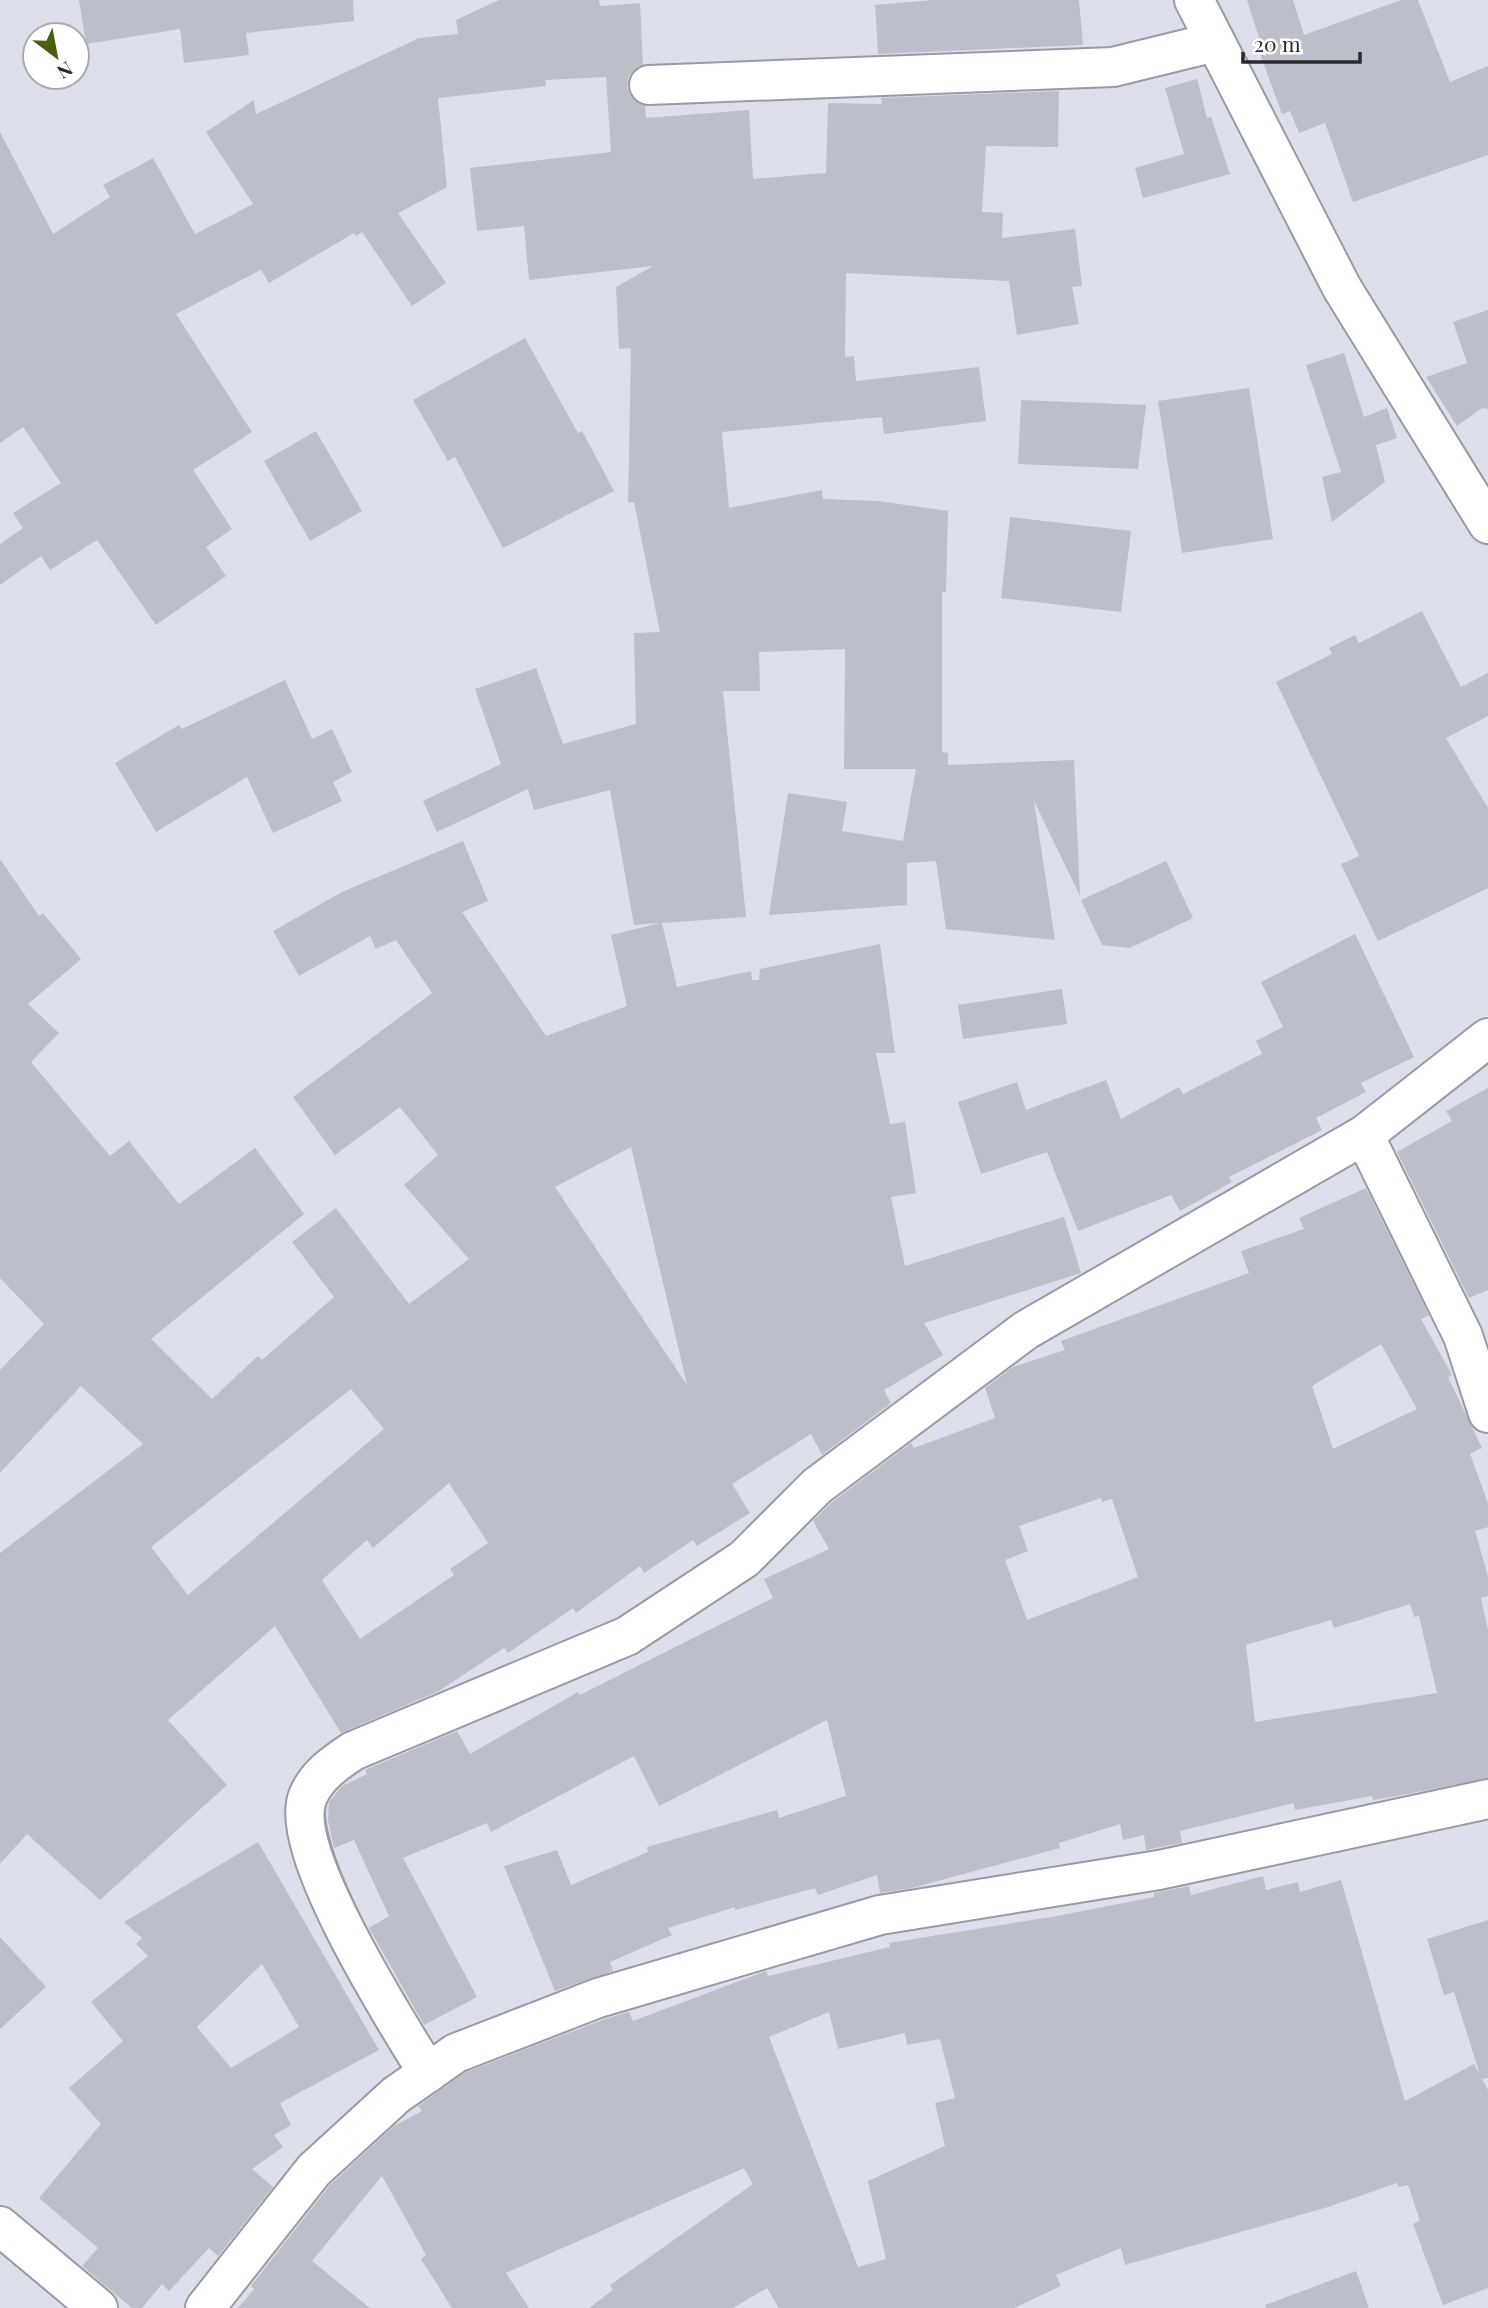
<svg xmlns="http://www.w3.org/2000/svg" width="1488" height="2308" viewBox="0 0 1488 2308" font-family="'Playfair Display',serif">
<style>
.building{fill:#bcbeca;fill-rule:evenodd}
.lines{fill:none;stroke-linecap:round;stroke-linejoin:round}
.street-casing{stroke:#989aa5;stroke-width:42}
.secondary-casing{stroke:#989aa5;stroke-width:42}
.street{stroke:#fff;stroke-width:38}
.secondary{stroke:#fff;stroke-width:38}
</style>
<rect width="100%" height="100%" fill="#dde0ec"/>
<g class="building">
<path d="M79 0H353L354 21 246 33 249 55 184 63 180 29 86 44Z"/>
<path d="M499 0H599L600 6 640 3 643 65 629 75 627 87 631 97 645 106 646 118 749 110 753 179 826 173 828 103 882 104 881 98 1059 91 1058 147 986 146 982 212 1003 213 1002 238 1075 229 1082 286 1072 287 1079 324 1017 335 1009 281 846 273 845 357 854 356 856 381 979 367 986 421 884 434 882 417 722 432 729 508 822 490 823 499 878 501 948 511 946 592H942V752L948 753V765L1074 760 1080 896 1034 801 1055 940 946 929 936 861 907 863V905L769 915 788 793 847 802 842 831 903 841 916 769H844L845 649 759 652 760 691H723L746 917 662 923 677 987 751 971 752 980H759L760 969 880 944 895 1053H876L890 1124 905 1122 916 1193 891 1197 905 1266 1064 1217 1081 1273 924 1323 943 1355 884 1390 891 1403 822 1455 811 1434 732 1484 750 1513 697 1546 693 1540 644 1573 640 1566 576 1613 573 1608 508 1653 504 1648 439 1691 341 1733 275 1626 168 1720 227 1785 100 1900 27 1834 0 1864V1553L143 1444 81 1386 0 1473V1370L44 1324 0 1278V859L39 916 43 913 81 959 28 1004 59 1033 31 1062 110 1156 129 1141 179 1204 255 1148 304 1214 151 1339 212 1399 258 1356 262 1360 334 1297 292 1242 336 1208 409 1304 469 1259 404 1185 438 1155 400 1107 335 1155 293 1097 432 993 396 940 376 949 370 936 299 976 273 931 342 892 463 841 488 901 462 912 546 1036 627 1006 611 935 660 923 634 925 610 790 534 810 528 789 437 832 423 801 501 764 475 689 536 668 563 744 636 724 634 633 660 632 634 502 628 503 631 348 619 349 616 287 653 266 529 280 524 226 477 231 470 168 611 152 606 77 545 80 546 86 438 98 447 187 398 213 446 283 412 306 362 232 356 236 354 233 269 283 261 270 176 314 252 432 193 470 232 529 206 547 226 576 156 625 97 540 50 570 41 556 0 585V544L23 528 13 513 61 483 23 427 0 443V132L53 234 110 197 103 185 153 158 195 234 253 204 206 132 254 100 256 114 419 38 458 34 456 20ZM631 1147 687 1385 555 1187ZM351 1389 384 1429 188 1595 151 1547ZM449 1483 488 1543 450 1569 454 1575 360 1639 322 1580 367 1540 373 1548Z"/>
<path d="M933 0H1079L1083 45 878 54 875 5Z"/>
<path d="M1247 0H1293L1304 35 1401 0H1418L1450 82 1488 66V155L1353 202 1325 123 1299 133 1290 111 1282 114 1259 51 1263 50Z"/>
<path d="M1197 79 1207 118 1211 117 1230 174 1143 198 1135 168 1184 154 1165 88Z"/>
<path d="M1488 310V409L1482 408 1457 426 1426 377 1467 363 1453 322Z"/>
<path d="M525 338 578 433 582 431 614 491 503 548 455 457 448 461 413 400Z"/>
<path d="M1344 353 1364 417 1387 408 1397 438 1376 445 1385 482 1332 522 1322 477 1341 472 1306 365Z"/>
<path d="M1249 388 1273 539 1182 553 1158 401Z"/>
<path d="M1021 400 1146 405 1138 469 1018 464Z"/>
<path d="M316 431 362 511 310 541 264 461Z"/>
<path d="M1010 517 1131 531 1121 612 1001 598Z"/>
<path d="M1422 611 1461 687 1488 673V716L1446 738 1488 808V888L1378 941 1341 864 1359 856 1276 682 1332 654 1329 648 1355 635 1359 643Z"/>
<path d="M285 680 312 739 332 729 352 772 333 782 342 801 273 833 247 777 156 832 115 763 179 725 182 729Z"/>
<path d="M1166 861 1193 918 1130 948 1102 945 1081 900Z"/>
<path d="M1355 934 1414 1057 1361 1083 1366 1092 1316 1118 1322 1130 1229 1177 1232 1182 1180 1211 1171 1195 1078 1231 1047 1152 981 1174 958 1102 1017 1082 1026 1110 1106 1080 1121 1119 1179 1087 1183 1094 1262 1054 1256 1041 1283 1027 1261 982Z"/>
<path d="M1062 989 1067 1024 963 1039 958 1005Z"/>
<path d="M1488 1088V1290L1469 1298 1397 1152 1452 1121 1446 1111Z"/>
<path d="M1366 1188 1429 1315 1421 1319 1452 1375 1448 1377 1482 1448 1470 1454 1488 1503V1527L1475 1531 1488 1576V1596L1481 1598 1488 1630V1778L1397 1796 1373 1800 1372 1796 1295 1810 1294 1803 1180 1831 1182 1843 1155 1848 1146 1850 1144 1835 1123 1840 1120 1824 1059 1843 1060 1848 912 1888 880 1893 877 1875 818 1895 815 1888 735 1910V1907L668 1928 672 1935 610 1962 613 1971 555 1991 504 1866 557 1850 571 1885 648 1852 647 1847 777 1810 779 1818 846 1796 827 1720 659 1806 634 1756 491 1832 487 1823 403 1858 477 1997 424 2025 369 1928 389 1916 354 1840 334 1848 328 1820 329 1802 342 1786 367 1774 365 1770 457 1731 470 1754 578 1692 580 1695 773 1598 764 1579 829 1549 813 1521 831 1503 911 1443 914 1448 995 1418 985 1388 1013 1367 1065 1350 1061 1341 1249 1273 1241 1251 1304 1229 1299 1218ZM1381 1344 1417 1409 1333 1449 1312 1386ZM1101 1498 1102 1502 1112 1499 1138 1577 1027 1620 1005 1560 1028 1551 1019 1526ZM1410 1604 1414 1617 1419 1616 1437 1693 1255 1722 1246 1645 1331 1620 1334 1628Z"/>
<path d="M258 1842 379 2050 280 2103 291 2125 274 2135 283 2147 252 2169 273 2187 218 2256 209 2248 169 2291 162 2284 142 2308H132L82 2266 98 2248 39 2198 101 2124 69 2088 123 2041 91 2002 148 1956 136 1944 142 1938 124 1922ZM262 1964 299 2027 231 2068 197 2027Z"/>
<path d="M1263 1876 1266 1890 1298 1882 1300 1892 1341 1880 1405 2101 1474 2064 1480 2075 1454 1992 1444 1995 1427 1939 1488 1920V2078L1482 2079 1488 2090V2288L1443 2305 1413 2224 1420 2221 1408 2185 1399 2187 1397 2183 1328 2207 1125 2265 1121 2248 1056 2275 1061 2286 1014 2308H779L767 2288 733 2308H589L613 2290 610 2285 753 2184 744 2168 506 2273 529 2308H452L421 2259 426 2255 382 2176 312 2261 370 2308H238L254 2289 251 2286 330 2185 394 2126 422 2111 418 2106 466 2072 605 2019 629 2012 633 2021 766 1971 768 1976 890 1947 889 1943 1057 1916 1154 1897V1893L1189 1886 1191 1895ZM829 2012 838 2049 905 2033 907 2045 940 2039 955 2098 935 2103 945 2146 868 2181 886 2259 858 2267 769 2037Z"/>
<path d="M0 1937 46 1987 0 2029Z"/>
<path d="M1356 2271 1369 2308H1266L1265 2305Z"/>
</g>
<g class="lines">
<g class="street-casing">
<g id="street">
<path d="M649 85 1113 67 1215 42"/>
<path d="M1364 1135 1463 1336 1488 1413"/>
<path d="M428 2073C397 2023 286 1849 308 1796 317 1775 335 1763 353 1751L627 1636 744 1559 817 1486 1026 1330 1364 1135 1488 1038"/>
<path d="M0 2226 98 2308"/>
<path d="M205 2308 314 2170 396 2095 456 2053 598 1998 880 1915 1159 1870 1488 1799"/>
</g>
</g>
<g class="secondary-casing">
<path id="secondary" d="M1194 0 1342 288 1488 524"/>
</g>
<use href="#street" class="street"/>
<use href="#secondary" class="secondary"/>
</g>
<g transform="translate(56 56) rotate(148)"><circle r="33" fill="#ffffff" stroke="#a9aaab" stroke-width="2"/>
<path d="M0-5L12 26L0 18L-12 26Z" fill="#49610e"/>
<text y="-10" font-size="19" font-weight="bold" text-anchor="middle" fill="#292a2e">N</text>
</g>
<path d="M1243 52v10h117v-10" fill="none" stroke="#292a2e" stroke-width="3.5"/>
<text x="1254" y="52" font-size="21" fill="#292a2e" stroke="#ffffff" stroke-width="5" paint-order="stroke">20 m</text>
</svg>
